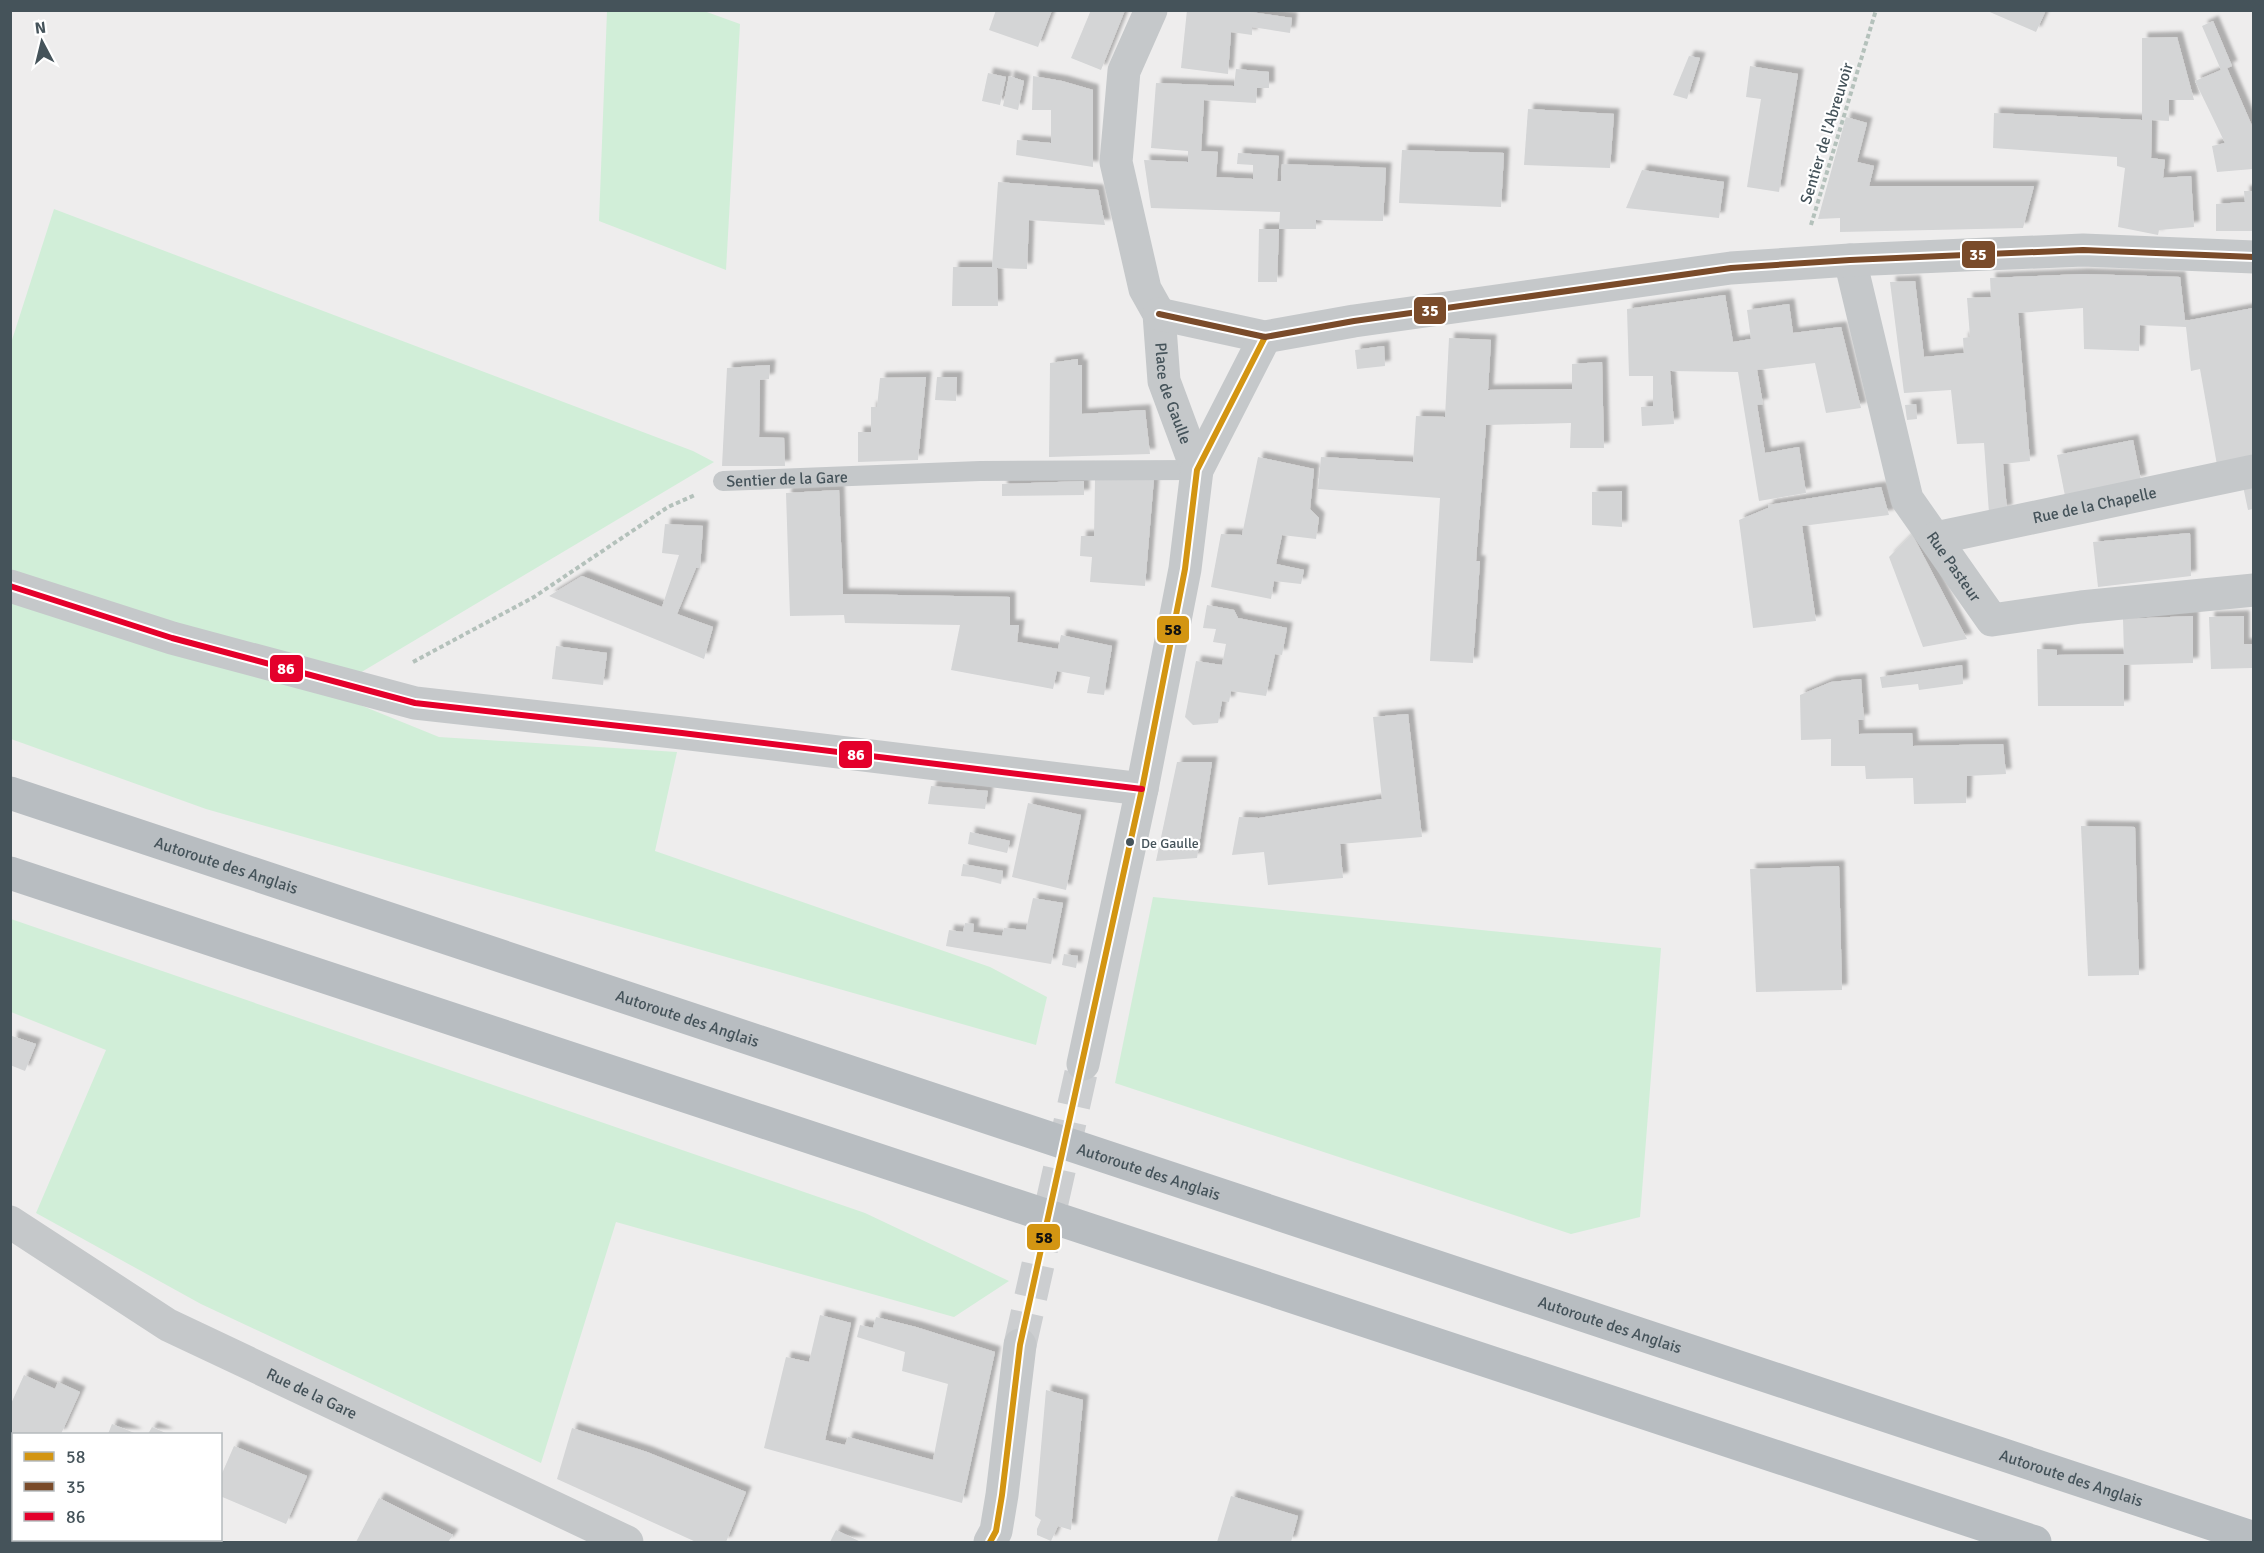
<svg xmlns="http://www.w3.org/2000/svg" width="2264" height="1553" viewBox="0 0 2264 1553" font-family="Signika,sans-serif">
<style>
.green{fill:#d1eed8}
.building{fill:#d4d5d6;filter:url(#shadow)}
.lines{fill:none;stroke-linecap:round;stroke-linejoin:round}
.tertiary-tunnel{stroke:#ccced0;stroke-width:33;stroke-dasharray:33 16;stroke-linecap:butt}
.path{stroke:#b4c1bb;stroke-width:4;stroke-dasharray:4.5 3;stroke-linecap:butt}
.service{stroke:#c5c8ca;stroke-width:20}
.minor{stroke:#c5c8ca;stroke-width:33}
.tertiary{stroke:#c5c8ca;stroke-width:33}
.motorway{stroke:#b8bdc1;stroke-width:33}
.bus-1-casing{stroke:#fff;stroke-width:10}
.bus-2-casing{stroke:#fff;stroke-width:10}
.bus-3-casing{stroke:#fff;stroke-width:10}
.bus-1{stroke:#d39512;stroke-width:6}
.bus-2{stroke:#7a4b2a;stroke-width:6}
.bus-3{stroke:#e4002b;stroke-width:6}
.bus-dot{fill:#45535a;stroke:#fff;stroke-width:2}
.labels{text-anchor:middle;stroke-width:4.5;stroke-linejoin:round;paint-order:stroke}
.bus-label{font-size:14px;fill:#45535a;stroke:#fff;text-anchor:start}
.street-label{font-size:16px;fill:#45535a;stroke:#fff}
.line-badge{stroke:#fff;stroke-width:2}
.badge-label{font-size:16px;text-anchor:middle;font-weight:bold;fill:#fff}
.pale-badge-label{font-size:16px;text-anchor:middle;font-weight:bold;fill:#111}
</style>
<defs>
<filter id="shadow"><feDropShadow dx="5.5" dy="-5.5" stdDeviation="1.5" flood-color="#0004"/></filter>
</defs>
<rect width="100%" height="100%" fill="#eeeded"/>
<g class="green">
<path d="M607 11H704L740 24 726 270 599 221Z"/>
<path d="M54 209 693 451 714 462 328 692 439 737 677 752 655 851 990 967 1047 997 1036 1045 206 809 11 739V343Z"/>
<path d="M1153 897 1661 948 1640 1217 1571 1234 1115 1083Z"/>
<path d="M11 919 865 1213 1009 1281 954 1317 616 1222 541 1463 201 1304 36 1213 106 1050 11 1012Z"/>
</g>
<g class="building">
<path d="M996 10H1052L1038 47 989 30Z"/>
<path d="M1091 10H1125L1101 70 1071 58Z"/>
<path d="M1187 10H1237L1292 18 1290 33 1252 27V35L1231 32 1228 74 1181 68Z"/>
<path d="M1985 10H2046L2036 32Z"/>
<path d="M2213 21 2232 66 2227 68 2253 128V169L2217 172 2212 146 2225 143 2195 81 2221 70 2202 26Z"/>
<path d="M2177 37 2194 100H2169V121L2152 120 2151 158 2165 160 2163 178 2191 176 2194 227 2159 230 2158 235 2118 227 2125 168 2117 166V157L1993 148 1994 113 2142 120V38Z"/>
<path d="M1689 56 1700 58 1687 99 1673 95Z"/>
<path d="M1750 66 1798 74 1779 192 1747 187 1761 99 1746 97Z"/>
<path d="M1236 69 1269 72V88H1257L1256 103 1204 100 1201 151 1218 152 1216 177 1253 179V165L1237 164 1238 153 1279 156 1277 181H1281L1282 164 1386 168 1383 221 1316 220V229H1279L1280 212 1151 208 1144 160 1188 162V151L1151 148 1156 83 1234 86Z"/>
<path d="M988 73 1006 77 1000 105 982 101Z"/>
<path d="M1009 76 1024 81 1018 110 1003 106Z"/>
<path d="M1033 76 1062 81 1093 90V167L1016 155 1017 140 1051 143V110H1032Z"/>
<path d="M1528 109 1614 114 1610 168 1524 165Z"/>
<path d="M1846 117 1867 123 1857 162 1874 166 1869 186H2034L2023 228 1840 232V218L1818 219Z"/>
<path d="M1402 150 1504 153 1501 207 1399 203Z"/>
<path d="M1642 170 1724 182 1719 218 1626 208Z"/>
<path d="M998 182 1098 190 1105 225 1029 220 1027 269 997 268 998 306H952L953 267H992Z"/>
<path d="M2244 191H2253V231H2216V204L2245 202Z"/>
<path d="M1259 229H1279L1277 282H1258Z"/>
<path d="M2083 274 2180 277 2185 321 2253 308V458L2217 465 2200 369 2191 371 2186 327 2140 325 2139 351 2084 349 2083 308 2018 313 2030 461 2003 464 2007 510 1989 513 1984 443 1957 444 1951 390 1904 393 1890 282 1915 281 1924 357 1964 353 1963 338 1970 337 1967 298 1991 297 1990 278Z"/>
<path d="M1725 295 1733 342 1751 339 1747 310 1789 304 1793 333 1841 327 1861 408 1826 413 1815 363 1757 370 1763 404 1757 405 1765 453 1799 447 1806 493 1759 501 1738 372 1670 371 1674 424 1642 426 1641 407 1653 406V376H1629L1627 309Z"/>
<path d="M1449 338 1491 340 1488 390 1572 389V364L1602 362 1604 448H1570L1571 423 1486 425 1476 561H1480L1473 663 1430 661 1440 498 1318 489 1321 457 1413 462 1416 416 1445 417Z"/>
<path d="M1384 346 1385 366 1357 369 1355 350Z"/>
<path d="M1078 359V365H1082V414L1145 410 1150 454 1049 457 1050 363Z"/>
<path d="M770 365 769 379 760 380 759 437 784 438 785 466H722L727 368Z"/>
<path d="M926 377 918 460 858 462V432H871V407H877L880 378Z"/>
<path d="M937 377H957L956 401 935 400Z"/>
<path d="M1916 404 1917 419 1907 420 1905 405Z"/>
<path d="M2133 440 2141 480 2065 496 2057 455Z"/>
<path d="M1258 457 1314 469 1310 509 1319 518 1316 539 1282 535 1276 564 1304 570 1301 584 1274 581 1271 599 1211 587 1221 534 1242 535Z"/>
<path d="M1154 478 1145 586 1090 582 1092 557 1080 556 1081 536H1094L1095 480Z"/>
<path d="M1084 481V495L1002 496V484Z"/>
<path d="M2253 484V509L2248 510 2243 486Z"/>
<path d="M1881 487 1889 515 1802 526 1816 621 1753 628 1739 520 1768 508V505Z"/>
<path d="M839 490 843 594 1010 597V625H1019L1017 642 1058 649 1061 635 1112 646 1104 695 1087 693 1090 677 1057 671 1053 689 951 670 960 625 845 623 844 615 790 616 786 493Z"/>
<path d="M1622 491V527L1592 525V492Z"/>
<path d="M665 524 703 526 700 568H696L677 614 713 627 704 659 549 596 582 576 662 607 679 555 662 553Z"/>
<path d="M2190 533 2191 576 2098 587 2093 542Z"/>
<path d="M1912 534 1967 639 1923 647 1889 557Z"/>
<path d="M1207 605 1234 610 1238 618 1287 628 1282 655 1275 654 1266 696 1231 691 1229 702 1222 701 1218 723 1193 725 1185 717 1196 661 1222 665 1226 644 1213 642 1216 629 1203 628Z"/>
<path d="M2193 616V663L2124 665V706H2038L2037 649 2057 650V655L2124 654 2123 619Z"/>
<path d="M2244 616V644H2253V668L2211 669 2209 617Z"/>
<path d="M556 646 607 653 603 685 552 679Z"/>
<path d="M1962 665 1963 684 1919 690 1918 684 1882 688 1880 677Z"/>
<path d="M1861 679 1864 720H1858L1859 734 1912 733 1913 746 2003 744 2006 774 1967 776 1966 803 1914 804 1913 778 1866 779 1865 766H1831V739L1801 740 1800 695 1831 682Z"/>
<path d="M1408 714 1422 837 1340 844 1343 878 1268 885 1264 852 1232 855 1239 817 1259 818 1382 799 1373 717Z"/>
<path d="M1177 762H1212L1197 858 1156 861Z"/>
<path d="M931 786 988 791 985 809 928 804Z"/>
<path d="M1028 803 1081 815 1066 890 1012 877Z"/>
<path d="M2081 826 2135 827 2139 975 2088 976Z"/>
<path d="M970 832 1010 841 1007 853 968 844Z"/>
<path d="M963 864 1003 871 1001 884 973 877 961 876Z"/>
<path d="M1839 866 1842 990 1756 992 1750 869Z"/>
<path d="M1033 898 1063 903 1051 964 946 946 949 930 963 932 965 923 974 924 973 932 1002 936 1004 928 1026 930Z"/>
<path d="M1064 954 1078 956 1076 968 1062 965Z"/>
<path d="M12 1036 36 1044 25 1071 10 1065Z"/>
<path d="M820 1315 851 1323 825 1440 845 1445 848 1437 933 1460 948 1384 902 1371 905 1352 857 1337 860 1325 873 1328 876 1317 916 1327 995 1352 962 1503 764 1448 786 1357 809 1362Z"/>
<path d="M24 1375 55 1389 58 1382 80 1392 61 1434H14V1447L10 1445V1406Z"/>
<path d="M1046 1390 1083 1400 1071 1530 1058 1526 1051 1541 1037 1535V1529L1041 1520 1035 1516Z"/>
<path d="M112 1424 137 1434H108Z"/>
<path d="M152 1427 168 1434H148Z"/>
<path d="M572 1428 647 1452 746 1492 726 1542H696L557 1479Z"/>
<path d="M234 1446 307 1476 286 1524 220 1496V1478Z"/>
<path d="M1231 1496 1298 1516 1291 1542H1217Z"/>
<path d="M379 1498 453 1535 448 1542H356Z"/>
<path d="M836 1530 861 1542H830Z"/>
</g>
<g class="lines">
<path class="tertiary-tunnel" d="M1020 1345 1083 1064"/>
<g class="path">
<path d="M1811 225 1876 10"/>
<path d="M413 662 534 597 668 507 695 495"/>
</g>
<path class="service" id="s1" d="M723 481 980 471 1197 470"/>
<g class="minor">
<path id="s2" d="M1850 260 1907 499 1992 620 2081 607 2254 590"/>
<path id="s3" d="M1936 538 2254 471"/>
<path d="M10 586 172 638 415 703 682 733 1142 789"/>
</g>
<g class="tertiary">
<path id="s4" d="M1151 10 1124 71 1116 162 1145 289 1159 314 1164 381 1197 470"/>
<path d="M1159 314 1265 337 1354 321 1731 268 1850 260 2083 250 2254 257"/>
<path d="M1083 1064 1142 789 1185 569 1197 470 1265 337"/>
<path id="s5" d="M10 1222 168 1325 627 1542"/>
<path d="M990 1542 996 1531 1002 1495 1020 1345"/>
</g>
<g class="motorway">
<path id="s6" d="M10 793 2254 1538"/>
<path d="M10 873 2035 1542"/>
</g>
<g class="bus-1-casing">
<path id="bus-1" d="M990 1542 996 1531 1002 1495 1020 1345 1142 789 1185 569 1197 470 1265 337"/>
</g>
<g class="bus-2-casing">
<path id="bus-2" d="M1159 314 1265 337 1354 321 1731 268 1850 260 2083 250 2254 257"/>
</g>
<g class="bus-3-casing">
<path id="bus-3" d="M10 586 172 638 415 703 682 733 1142 789"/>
</g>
<use href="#bus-1" class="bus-1"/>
<use href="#bus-2" class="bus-2"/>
<use href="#bus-3" class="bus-3"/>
</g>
<circle class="bus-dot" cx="1130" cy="842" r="5"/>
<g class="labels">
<g class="bus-label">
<text x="1141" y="848">De Gaulle</text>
</g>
<g class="street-label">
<text transform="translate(1826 133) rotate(-73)" y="6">Sentier de l'Abreuvoir</text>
<text dy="6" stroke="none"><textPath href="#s4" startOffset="398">Place de Gaulle</textPath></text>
<text dy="6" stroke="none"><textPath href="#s1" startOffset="64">Sentier de la Gare</textPath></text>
<text dy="6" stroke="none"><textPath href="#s3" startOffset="162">Rue de la Chapelle</textPath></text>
<text dy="6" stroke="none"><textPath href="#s2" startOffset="328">Rue Pasteur</textPath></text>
<text dy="6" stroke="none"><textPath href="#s6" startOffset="228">Autoroute des Anglais</textPath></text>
<text dy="6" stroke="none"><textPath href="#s6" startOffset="714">Autoroute des Anglais</textPath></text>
<text dy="6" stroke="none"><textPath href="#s6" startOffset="1200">Autoroute des Anglais</textPath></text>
<text dy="6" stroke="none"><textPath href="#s6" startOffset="1686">Autoroute des Anglais</textPath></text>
<text dy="6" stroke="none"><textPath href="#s5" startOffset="348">Rue de la Gare</textPath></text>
<text dy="6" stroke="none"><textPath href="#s6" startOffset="2172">Autoroute des Anglais</textPath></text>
</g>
</g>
<g class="line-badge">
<rect x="1961" y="240" width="35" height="29" rx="6" fill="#7a4b2a"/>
<rect x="1413" y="296" width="34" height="29" rx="6" fill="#7a4b2a"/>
<rect x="1156" y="615" width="34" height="29" rx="6" fill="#d39512"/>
<rect x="269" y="654" width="35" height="29" rx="6" fill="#e4002b"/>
<rect x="838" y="740" width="35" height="29" rx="6" fill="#e4002b"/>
<rect x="1026" y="1223" width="35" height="28" rx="6" fill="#d39512"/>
</g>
<g class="badge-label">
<text x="1978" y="260">35</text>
<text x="1430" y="316">35</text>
<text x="286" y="674">86</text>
<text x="856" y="760">86</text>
</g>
<g class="pale-badge-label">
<text x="1173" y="635">58</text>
<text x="1044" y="1243">58</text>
</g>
<rect width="2264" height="1553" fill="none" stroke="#45535a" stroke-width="24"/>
<rect x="12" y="1433" width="210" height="108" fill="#ffffff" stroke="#b5babd" stroke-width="1.5"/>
<rect x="24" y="1452" width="30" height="9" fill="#d39512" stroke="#b5babd" stroke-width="1.5"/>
<text x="66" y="1463" font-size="18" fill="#45535a">58</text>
<rect x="24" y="1482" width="30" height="9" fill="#7a4b2a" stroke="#b5babd" stroke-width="1.5"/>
<text x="66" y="1493" font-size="18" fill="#45535a">35</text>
<rect x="24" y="1512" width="30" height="9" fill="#e4002b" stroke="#b5babd" stroke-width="1.5"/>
<text x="66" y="1523" font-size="18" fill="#45535a">86</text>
<g transform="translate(42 42) rotate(353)" stroke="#ffffff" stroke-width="4.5" paint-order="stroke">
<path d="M0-4.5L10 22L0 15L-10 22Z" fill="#45535a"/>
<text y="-9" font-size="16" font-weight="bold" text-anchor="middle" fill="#45535a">N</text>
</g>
</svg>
